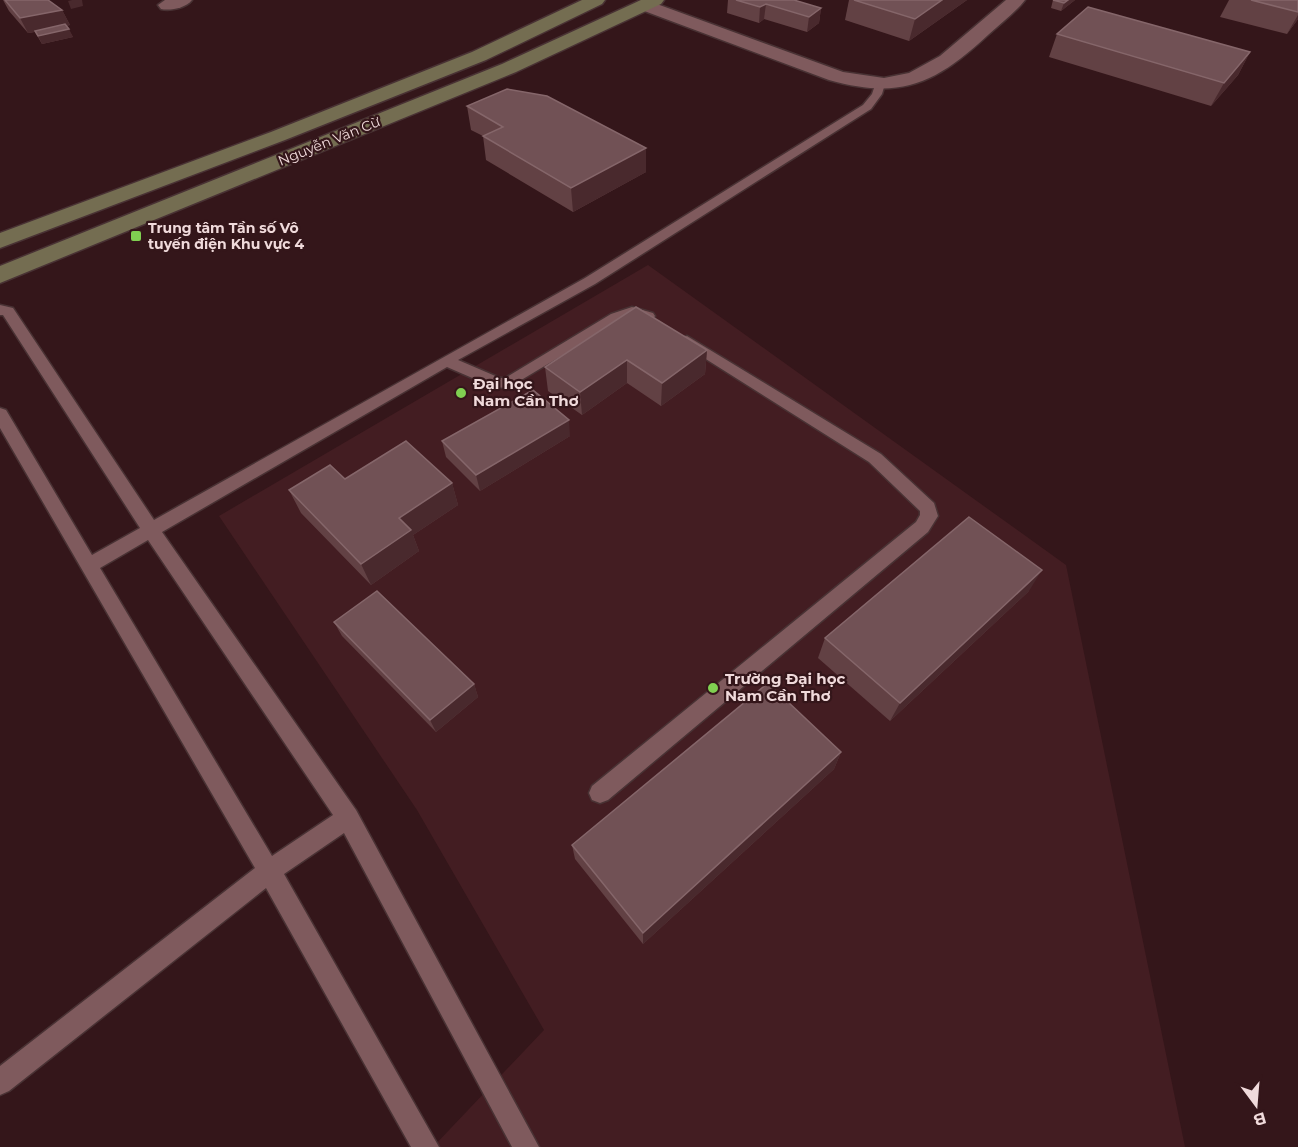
<svg xmlns="http://www.w3.org/2000/svg" width="1298" height="1147" viewBox="0 0 1298 1147" font-family="Montserrat,sans-serif">
<style>
.built{fill:#431d22}
.lines{fill:none;stroke-linecap:round;stroke-linejoin:round}
.lane-casing{stroke:#493234;stroke-width:3}
.street-casing{stroke:#493234;stroke-width:3}
.secondary-casing{stroke:#493234;stroke-width:3}
.lane{fill:#7f5a5d;fill-rule:evenodd}
.street{fill:#7f5a5d;fill-rule:evenodd}
.secondary{fill:#746d51;fill-rule:evenodd}
.wall{fill:#624144}
.shaded-wall{fill:#49292d}
.building{fill:#715155;stroke:#85666a;stroke-width:1.5}
.poi-dot{fill:#80d051;stroke:#34161a;stroke-width:2}
.labels{text-anchor:middle;stroke-width:4.5;stroke-linejoin:round;paint-order:stroke}
.far-street-label{font-size:14px;fill:#f0dadb;stroke:#34161a}
.far-poi-label{font-size:14px;font-weight:bold;fill:#f0dadb;stroke:#34161a;text-anchor:start}
.poi-label{font-size:15px;font-weight:bold;fill:#f0dadb;stroke:#34161a;text-anchor:start}
</style>
<rect width="100%" height="100%" fill="#34161a"/>
<path class="built" d="M648 265 1066 565 1185 1147H433L544 1030 417 810 219 516Z"/>
<g class="lines">
<g class="lane-casing">
<g id="lane">
<path d="M880 81 885 84 882 94 871 109 595 284 458 360 500 378H505L611 314 632 307 653 313 655 316 653 319C642 322 635 316 621 320L508 388 493 387 447 367 162 532 356 810 539 1147H512L344 833 284 874 439 1147H411L266 888 9 1091 0 1095V1066L255 868 0 428V408L6 410 92 555 140 528 3 315H0V305L13 308 154 520 585 278 863 105 872 94 876 82ZM148 540 333 815 272 856 100 568Z"/>
<path d="M687 336 881 454 934 503 938 516 928 532 608 800 600 803 592 800 589 793 592 786 916 522 920 515V511L869 462 682 344 680 341 682 338Z"/>
</g>
</g>
<g class="street-casing">
<g id="street">
<path d="M165 0H192C186 8 170 11 161 9L158 5Z"/>
<path d="M646 0 843 72 884 78 909 73 940 56 1006 0H1025C1015 13 1000 24 988 35 935 84 901 100 829 80L639 9 636 5 639 1Z"/>
</g>
</g>
<g class="secondary-casing">
<g id="secondary">
<path d="M582 0H605L602 4 486 60 285 140 0 248V233L271 132 472 52Z"/>
<path d="M641 0H664L661 4 516 72 0 283V266L502 64Z"/>
</g>
</g>
<use href="#lane" class="lane"/>
<use href="#street" class="street"/>
<use href="#secondary" class="secondary"/>
</g>
<g class="wall">
<path d="M3 0H48L62 10 70 25 66 26 73 37 42 44 35 32 28 33 9 11Z"/>
<path d="M728 0H794L821 8 819 23 807 32 764 19 759 23 727 13Z"/>
<path d="M849 0H967L909 41 845 20Z"/>
<path d="M1053 0H1075L1061 11 1051 8Z"/>
<path d="M1229 0H1298V19L1287 34 1220 17Z"/>
<path d="M1057 34 1250 52 1238 75 1211 106 1049 57Z"/>
<path d="M467 106 646 148V172L573 212 486 160 483 136 471 130Z"/>
<path d="M707 350 705 374 661 406 627 383 582 415 548 391 545 367Z"/>
<path d="M570 436 480 491 446 457 442 441Z"/>
<path d="M345 479 452 483 458 505 413 535 419 551 371 585 301 513 289 490Z"/>
<path d="M1029 591 890 721 818 658 825 638Z"/>
<path d="M334 622 474 684 478 697 436 732 342 636Z"/>
<path d="M841 752 834 769 643 944 575 859 572 845Z"/>
</g>
<g class="shaded-wall">
<path d="M72 0H82L83 6 71 9 68 1Z"/>
<path d="M942 0H967L909 41 915 19Z"/>
<path d="M1068 0H1075L1061 11 1064 3Z"/>
<path d="M766 4 764 19 759 23 760 7Z"/>
<path d="M821 8 819 23 807 32 809 17Z"/>
<path d="M62 10 70 25 28 33 20 18Z"/>
<path d="M1298 15V19L1287 34Z"/>
<path d="M69 29 73 37 42 44 38 36Z"/>
<path d="M1250 52 1238 75 1211 106 1224 83Z"/>
<path d="M646 148V172L573 212 571 188Z"/>
<path d="M707 350 705 374 661 406 662 383Z"/>
<path d="M627 360V383L582 415 580 392Z"/>
<path d="M569 420 570 436 480 491 476 475Z"/>
<path d="M452 483 458 505 413 535 419 551 371 585 361 564 399 518Z"/>
<path d="M1042 570 1029 591 890 721 900 703Z"/>
<path d="M474 684 478 697 436 732 430 720Z"/>
<path d="M841 752 834 769 643 944V933Z"/>
</g>
<g class="building">
<path d="M5 0H48L62 10 20 18Z"/>
<path d="M736 0H794L821 8 809 17 766 4 760 7Z"/>
<path d="M854 0H942L915 19Z"/>
<path d="M1053 0H1068L1064 3Z"/>
<path d="M1251 0H1298V12Z"/>
<path d="M1088 7 1250 52 1224 83 1057 34Z"/>
<path d="M65 24 69 29 38 36 35 31Z"/>
<path d="M507 89 547 96 646 148 571 188 483 136 503 127 467 106Z"/>
<path d="M636 307 707 350 662 383 627 360 580 392 545 367Z"/>
<path d="M533 390 569 420 476 475 442 441Z"/>
<path d="M406 441 452 483 399 518 411 530 361 564 289 490 330 465 345 479Z"/>
<path d="M969 517 1042 570 900 703 825 638Z"/>
<path d="M377 591 474 684 430 720 334 622Z"/>
<path d="M768 683 841 752 643 933 572 845Z"/>
</g>
<g class="poi-dot">
<rect x="130" y="230" width="12" height="12" rx="3"/>
<circle cx="461" cy="393" r="6"/>
<circle cx="713" cy="688" r="6"/>
</g>
<g class="labels">
<g class="far-street-label">
<text transform="translate(329 141) rotate(-22)" y="5">Nguyễn Văn Cừ</text>
</g>
<g class="far-poi-label">
<text x="148" y="233">Trung tâm Tần số Vô<tspan x="148" dy="16">tuyến điện Khu vực 4</tspan></text>
</g>
<g class="poi-label">
<text x="473" y="389">Đại học<tspan x="473" dy="17">Nam Cần Thơ</tspan></text>
<text x="725" y="684">Trường Đại học<tspan x="725" dy="17">Nam Cần Thơ</tspan></text>
</g>
</g>
<g transform="translate(1256 1105) rotate(164)" stroke="#34161a" stroke-width="4.5" paint-order="stroke">
<path d="M0-4.5L10 22L0 15L-10 22Z" fill="#f0dadb"/>
<text y="-9" font-size="16" font-weight="bold" text-anchor="middle" fill="#f0dadb">B</text>
</g>
</svg>
